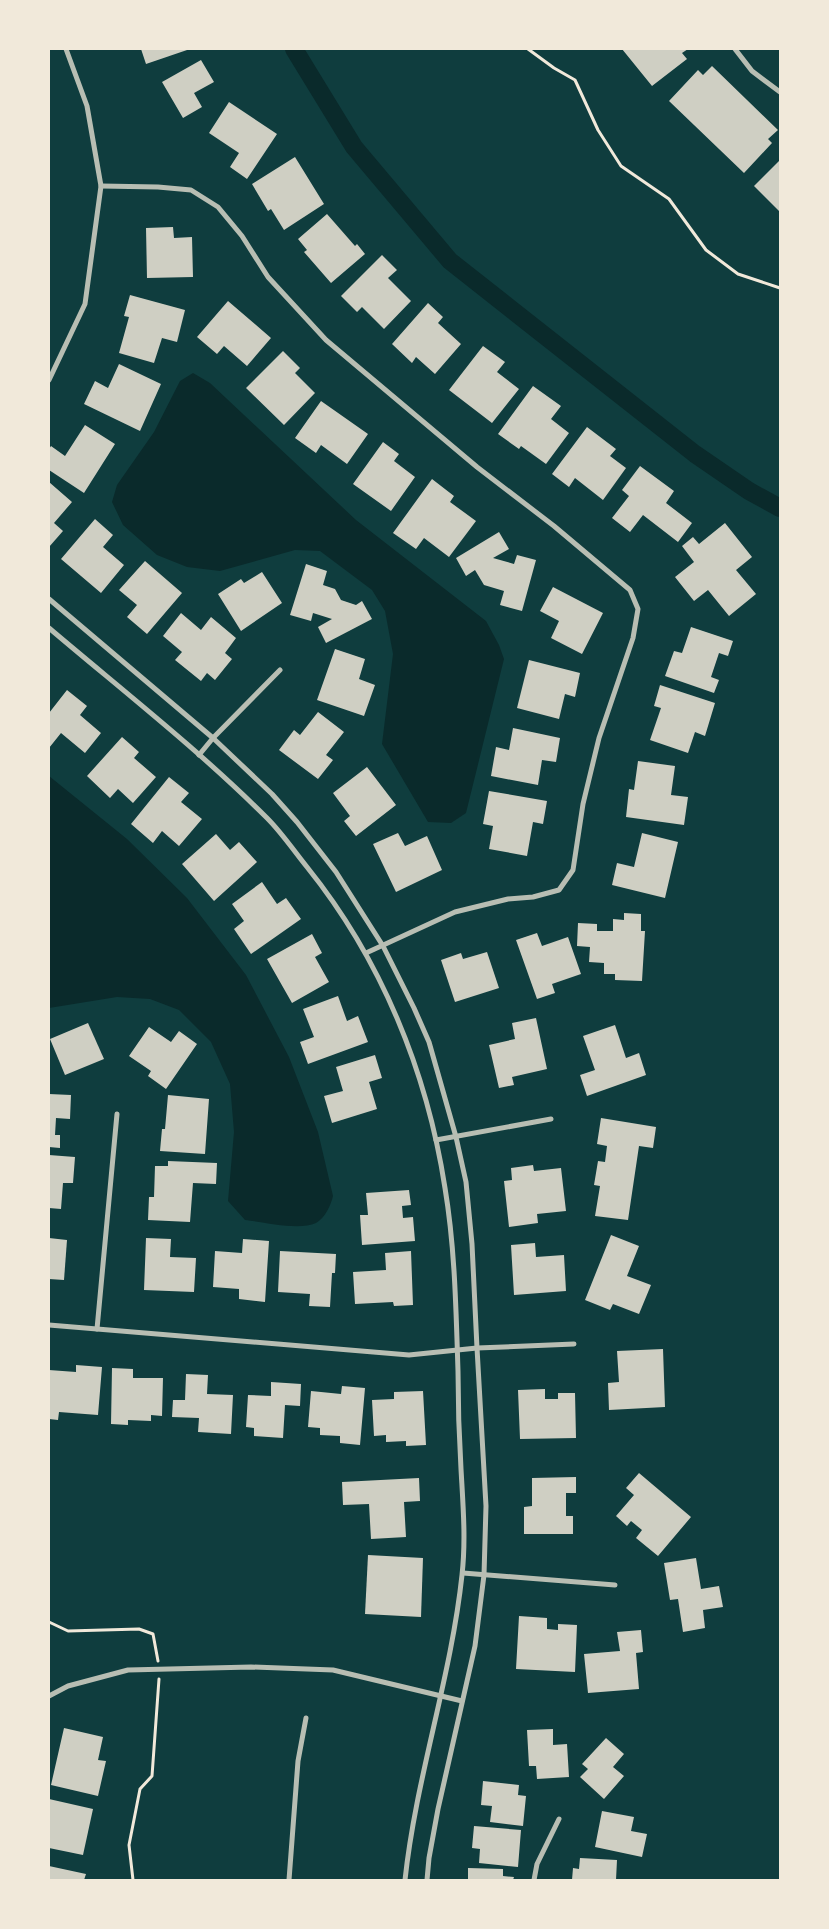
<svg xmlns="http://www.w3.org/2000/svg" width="829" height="1929" viewBox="0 0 829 1929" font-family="'Noto Serif',serif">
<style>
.water{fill:#0a2a2b}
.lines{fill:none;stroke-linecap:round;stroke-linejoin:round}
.canal{stroke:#0a2a2b;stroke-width:18}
.building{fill:#cfcfc3}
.path{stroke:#f1e9da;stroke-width:3}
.minor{stroke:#b8beb3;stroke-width:5}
</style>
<rect width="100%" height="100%" fill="#0f3d3e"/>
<g class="water">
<path d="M193 373 210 383 356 520 486 621 499 645 504 659 466 813 451 823 428 822 382 744 393 654 385 611 372 590 320 551 295 550 220 571 187 567 157 555 123 525 112 502 117 485 154 432 180 381Z"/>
<path d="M49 776 127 839 187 898 246 975 289 1057 318 1132 333 1196C331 1205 325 1218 316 1223 299 1231 263 1222 245 1220L228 1201 234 1132 230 1084 211 1042 179 1010 150 999 117 997 49 1008Z"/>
</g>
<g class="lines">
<path class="canal" d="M294 49 354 147 450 261 695 454 749 491 780 508"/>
</g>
<g class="building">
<path d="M141 49H190L146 64Z"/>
<path d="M622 49H688L682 53 687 59 652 86Z"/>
<path d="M201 60 214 82 194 93 202 107 183 118 162 82Z"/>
<path d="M712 66 778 130 768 139 772 143 744 173 669 101 698 70 703 75Z"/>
<path d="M229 102 277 134 247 179 230 167 239 153 209 133Z"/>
<path d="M295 157 324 204 284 230 271 209 268 211 252 184Z"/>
<path d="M780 160V212L754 186Z"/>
<path d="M327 214 355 246 357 244 365 254 331 283 304 252 307 250 298 239Z"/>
<path d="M173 227 174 238 192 237 193 277 147 278 146 228Z"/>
<path d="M382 255 397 270 388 278 411 301 384 329 362 307 357 312 341 296Z"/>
<path d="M130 295 185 310 177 342 162 338 154 363 119 353 129 317 124 316Z"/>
<path d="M228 301 271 338 247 366 224 346 217 354 197 337Z"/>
<path d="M428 303 443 317 438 323 461 344 435 374 416 357 412 363 392 344Z"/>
<path d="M483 346 505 362 497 372 519 389 492 423 449 390Z"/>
<path d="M283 351 300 368 295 373 315 393 284 425 246 388Z"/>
<path d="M119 364 161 384 140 431 84 404 95 381 108 388Z"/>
<path d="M533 386 561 406 551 419 569 433 546 464 521 446 519 449 498 434Z"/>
<path d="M321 401 368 434 347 464 321 445 316 453 295 438Z"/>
<path d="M85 425 115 444 84 493 49 470V449L51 446 65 456Z"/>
<path d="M587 427 616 449 610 456 626 468 603 500 575 478 569 487 552 474Z"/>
<path d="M383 442 399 454 394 461 415 477 391 511 353 484Z"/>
<path d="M640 466 674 491 666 503 692 523 678 542 643 515 630 532 612 518 629 496 622 490Z"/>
<path d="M432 479 454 496 450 502 476 521 449 557 424 538 416 549 393 533Z"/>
<path d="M49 482 72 502 54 523 63 531 49 547Z"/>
<path d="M95 519 113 535 103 547 124 565 101 593 61 559Z"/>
<path d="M725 523 752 557 736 570 756 594 729 616 708 590 694 601 675 577 694 562 682 546 693 537 699 544Z"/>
<path d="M499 532 509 549 493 558 514 564 517 555 536 560 522 611 500 605 504 591 484 585 475 570 466 576 456 558Z"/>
<path d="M145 561 182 593 147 634 127 617 137 605 119 590Z"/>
<path d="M306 564 327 571 323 585 335 589 341 600 356 605 362 601 372 619 326 643 318 627 332 619 313 613 311 621 290 615Z"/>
<path d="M262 572 282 603 241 631 218 594 241 579 244 583Z"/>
<path d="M553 587 603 613 582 654 551 638 559 621 540 611Z"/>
<path d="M181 613 201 630 211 617 236 638 225 653 232 659 215 680 207 673 201 681 175 660 182 652 163 636Z"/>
<path d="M691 627 733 641 728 656 719 653 711 677 719 680 714 693 665 676 674 651 682 653Z"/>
<path d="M335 649 365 659 359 679 375 685 364 716 317 700Z"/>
<path d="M529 660 580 673 575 697 565 694 559 719 517 708Z"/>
<path d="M660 685 715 703 705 736 695 732 688 753 650 740 661 708 654 706Z"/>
<path d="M67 690 87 706 80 715 101 733 85 753 61 733 49 748V713Z"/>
<path d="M318 712 344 732 326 755 333 760 318 779 279 750 294 730 300 735Z"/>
<path d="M513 728 560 738 556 762 542 760 538 785 491 776 496 747 509 750Z"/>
<path d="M122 737 139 752 134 758 156 777 133 803 118 789 110 798 87 776Z"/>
<path d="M638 761 675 766 671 795 688 797 684 825 626 817 629 789 634 790Z"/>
<path d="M367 767 396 805 356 836 344 821 350 816 333 793Z"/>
<path d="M169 777 189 793 181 802 202 819 179 846 162 831 153 843 131 824Z"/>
<path d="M489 791 547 801 543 824 533 822 527 856 489 849 493 826 483 824Z"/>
<path d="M398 833 405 846 427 836 442 870 396 892 373 844Z"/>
<path d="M642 833 678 842 665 898 612 885 617 863 634 867Z"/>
<path d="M216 834 230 850 239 842 257 862 214 901 182 864Z"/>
<path d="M262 882 277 904 286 898 301 919 251 954 234 929 244 921 232 904Z"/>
<path d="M624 913 641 914V931H645L642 981 615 980V974H604V963L589 962 590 947 577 946 578 923 597 924V931H613V919L624 920Z"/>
<path d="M537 933 542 946 568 937 581 974 552 984 555 993 537 999 516 940Z"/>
<path d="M312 934 322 953 315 957 329 982 292 1003 267 959Z"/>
<path d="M487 952 499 988 455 1002 441 960 461 953 463 959Z"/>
<path d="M338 996 347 1021 358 1016 368 1042 308 1064 300 1042 314 1037 303 1009Z"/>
<path d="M536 1018 547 1069 512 1077 514 1085 499 1088 489 1045 515 1039 512 1023Z"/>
<path d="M88 1023 104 1059 65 1075 50 1039Z"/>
<path d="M615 1025 626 1058 639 1053 646 1075 587 1096 580 1075 595 1070 583 1036Z"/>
<path d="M149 1027 171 1042 179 1031 197 1044 166 1089 148 1076 151 1071 129 1056Z"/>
<path d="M375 1055 382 1078 369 1082 377 1109 332 1123 324 1096 343 1091 336 1067Z"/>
<path d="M49 1094 71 1095 70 1119 56 1118 55 1135H60V1148L49 1147Z"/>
<path d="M168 1095 209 1099 205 1154 160 1151 162 1129H165Z"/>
<path d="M601 1118 656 1127 653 1148 639 1146 628 1220 595 1216 600 1186 594 1185 598 1161 605 1162 607 1146 597 1144Z"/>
<path d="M49 1155 75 1157 73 1183H63L61 1209 49 1208Z"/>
<path d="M168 1161 217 1163 216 1184 193 1183 190 1222 148 1220 149 1197H154L155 1166H168Z"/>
<path d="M533 1165 534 1171 561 1168 566 1211 537 1214 538 1223 509 1227 504 1181 512 1180 511 1168Z"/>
<path d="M409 1190 411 1205 402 1206 403 1218 413 1217 415 1241 362 1245 360 1215H368L366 1193Z"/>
<path d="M611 1235 639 1246 627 1276 651 1285 639 1314 613 1304 610 1310 585 1300Z"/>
<path d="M49 1238 67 1240 64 1280 49 1279Z"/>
<path d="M146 1238 171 1239 170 1257 196 1258 194 1292 144 1290Z"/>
<path d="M243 1239 269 1241 265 1302 239 1299V1289L213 1287 215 1251 242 1253Z"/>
<path d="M535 1243 536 1257 564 1255 566 1291 514 1295 511 1245Z"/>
<path d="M280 1251 336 1254 335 1273H332L330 1307 309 1306 310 1294 278 1292Z"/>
<path d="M411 1251 413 1305 394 1306 393 1302 355 1304 353 1272 386 1270 385 1253Z"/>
<path d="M663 1349 665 1407 609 1410 608 1383 619 1382 617 1351Z"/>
<path d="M76 1365 102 1367 98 1415 59 1412 58 1420 49 1419V1370L76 1372Z"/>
<path d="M112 1368 133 1369V1378H163L162 1416 151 1415V1421L128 1420V1425L111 1424Z"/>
<path d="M186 1374 208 1375 207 1394 233 1395 231 1434 198 1432 199 1418 172 1417 173 1400H185Z"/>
<path d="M271 1382 301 1384 300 1406 285 1405 283 1438 254 1436V1428L246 1427 248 1395 271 1396Z"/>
<path d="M342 1386 365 1388 360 1445 340 1443V1436L320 1435V1428L308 1427 311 1391 341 1394Z"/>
<path d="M545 1389V1399H558V1393H575L576 1438 520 1439 518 1390Z"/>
<path d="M423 1391 426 1445 406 1446V1441L386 1442V1435L374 1436 372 1400 394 1399V1392Z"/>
<path d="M639 1473 691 1517 658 1556 636 1538 642 1530 631 1521 627 1526 616 1516 634 1495 626 1488Z"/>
<path d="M576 1477V1493H566V1516H573V1534H524V1507L532 1506V1478Z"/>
<path d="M419 1478 420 1501 404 1502 406 1537 371 1539 369 1504 343 1505 342 1482Z"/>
<path d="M368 1555 423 1558 421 1617 365 1614Z"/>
<path d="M696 1558 701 1589 719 1586 723 1607 703 1610 705 1628 683 1632 678 1599 670 1600 664 1563Z"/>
<path d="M519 1616 547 1618V1629L558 1630V1624L577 1625 575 1672 516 1669Z"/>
<path d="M641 1630 643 1652 636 1653 639 1689 588 1693 584 1654 620 1651 617 1632Z"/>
<path d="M64 1728 103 1737 98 1760 106 1761 98 1796 51 1785Z"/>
<path d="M553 1729V1745L567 1744 569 1777 537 1779 536 1766H529L527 1730Z"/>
<path d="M606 1738 624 1754 613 1767 624 1776 604 1799 580 1777 588 1769 582 1764Z"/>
<path d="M483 1781 519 1785 518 1795 526 1796 523 1826 490 1822 492 1806 481 1805Z"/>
<path d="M49 1799 93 1809 83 1855 49 1848Z"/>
<path d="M602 1811 634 1817 631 1831 647 1834 642 1857 595 1847Z"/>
<path d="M474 1826 521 1830 518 1867 479 1863 480 1849 472 1848Z"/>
<path d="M580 1858 617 1860 616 1880H572L573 1868 579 1869Z"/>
<path d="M49 1866 86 1874 84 1880H49Z"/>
<path d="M468 1868 503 1869V1876L514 1877 513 1880H468Z"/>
</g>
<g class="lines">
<g class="path">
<path d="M528 49 554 68 575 80 598 130 621 166 669 199 706 250 738 274 780 288"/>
<path d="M49 1622 68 1631 139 1629 153 1634 158 1661"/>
<path d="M133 1880 129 1845 140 1789 152 1776 159 1679"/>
</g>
<g class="minor">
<path d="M735 49 752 71 780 92"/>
<path d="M101 186 158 187 191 190 218 207 242 236 268 277 326 340 477 467 554 526 630 590 638 609 633 638 599 738 583 804 573 870 559 890 533 897 508 899 455 912 366 953"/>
<path d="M49 380 85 304 101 186 87 106 66 49"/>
<path d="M49 599 213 738 272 794 297 822 336 872 383 946 414 1008 429 1042 456 1137 466 1182 472 1244 477 1348 486 1506 484 1575 475 1646 438 1809 429 1858 427 1880"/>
<path d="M49 628C122 690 199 750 267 818 282 833 294 851 307 867 381 959 427 1071 445 1188 455 1248 456 1310 458 1371 458 1404 459 1436 461 1469 463 1505 466 1540 462 1575 451 1678 416 1777 405 1880"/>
<path d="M199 755 213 738 280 670"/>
<path d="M436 1140 551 1119"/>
<path d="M49 1325 409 1355 477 1348 574 1344"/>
<path d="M97 1329 117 1114"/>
<path d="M463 1573 615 1585"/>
<path d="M49 1696 68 1686 128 1670 251 1667 333 1670 462 1701"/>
<path d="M289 1880 298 1761 306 1718"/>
<path d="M534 1880 537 1864 559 1819"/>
</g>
</g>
<rect width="829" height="1929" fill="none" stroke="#f1e9da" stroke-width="100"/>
</svg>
